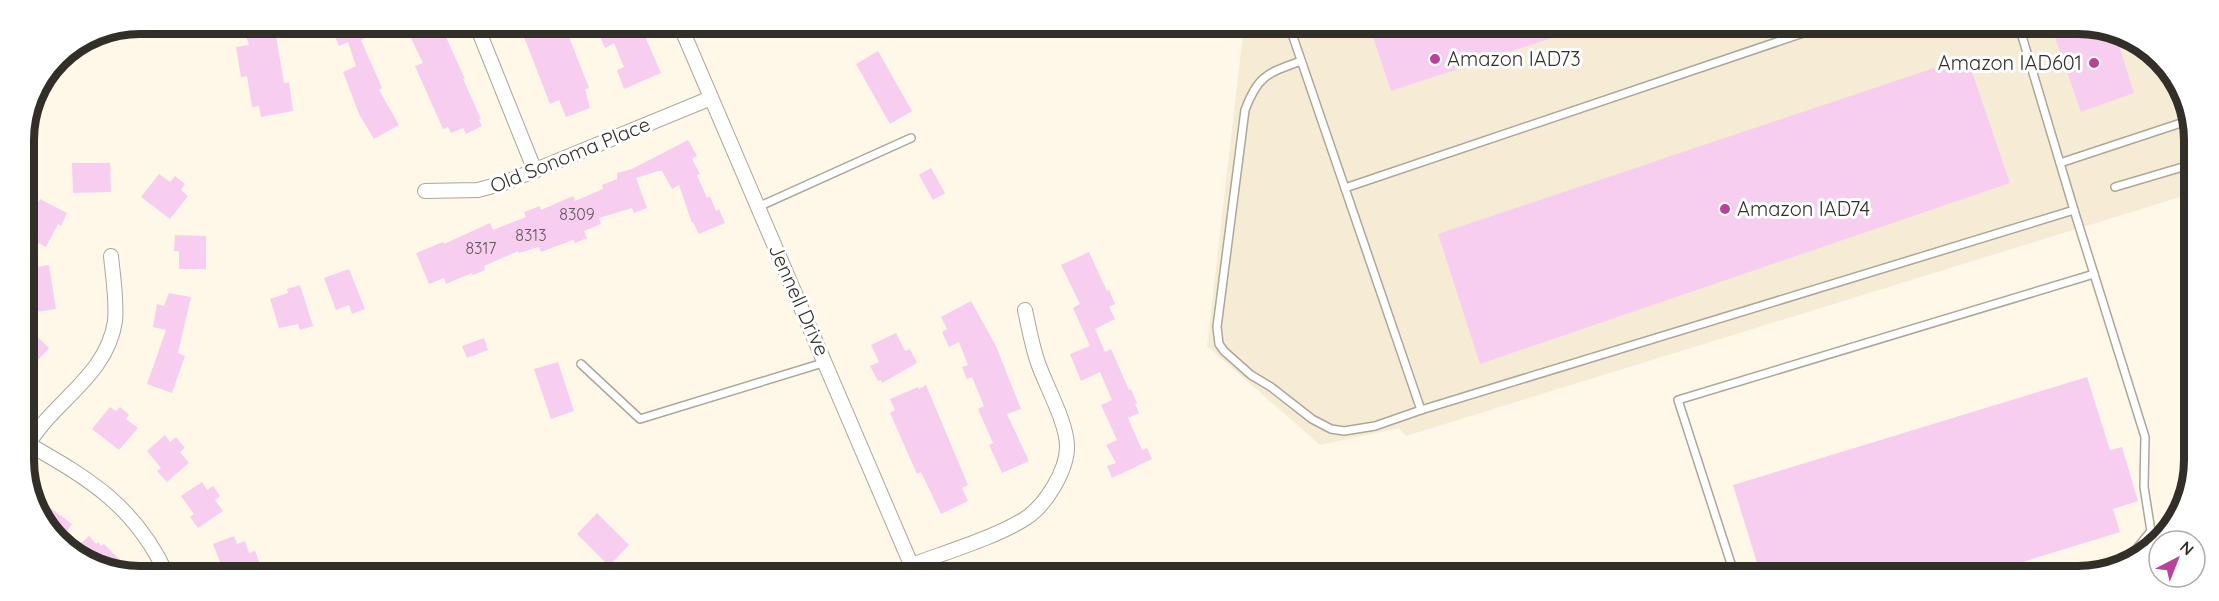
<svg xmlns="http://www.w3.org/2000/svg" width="2219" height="601" viewBox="0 0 2219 601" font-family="Quicksand,sans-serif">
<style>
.built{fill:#f6ecd6}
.building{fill:#f8cef0}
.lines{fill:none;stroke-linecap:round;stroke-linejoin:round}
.lane-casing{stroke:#ada799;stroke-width:10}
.street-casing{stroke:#ada799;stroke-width:16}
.lane{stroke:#fff;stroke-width:7}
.street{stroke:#fff;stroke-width:14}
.poi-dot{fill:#b9439a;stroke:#fff;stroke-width:2}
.labels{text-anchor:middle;stroke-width:6;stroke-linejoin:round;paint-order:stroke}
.number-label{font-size:16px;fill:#64575b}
.poi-label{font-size:20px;fill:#322f29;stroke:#fff;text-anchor:start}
.street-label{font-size:20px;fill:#322f29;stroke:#fff}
.rim{fill:none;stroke:#322f29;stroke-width:8}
</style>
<rect width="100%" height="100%" fill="#fff7e8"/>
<path class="built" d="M1244 25 2101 26 2161 58 2193 118V193L1406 436 1399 428 1320 445 1207 346Z"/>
<g class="building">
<path d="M242 24H274L284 83 289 82 293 111 261 117 259 106 252 107 247 76 241 77 236 47 249 45Z"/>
<path d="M330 24H391L364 36 365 38 361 40 382 88 379 90 399 125 374 139 359 114 343 72 356 66 348 42 339 46Z"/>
<path d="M404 24H440L465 79H463L481 119 479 120 482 126 466 134 463 128 451 133 448 127 443 129 415 66 423 63Z"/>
<path d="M519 24H564L589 88 585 89 590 108 566 117 559 100 550 104Z"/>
<path d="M602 25H640L661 73 624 89 617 70 624 67 614 43 605 48 598 32 604 29Z"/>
<path d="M1369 25 1581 26 1582 28 1391 91Z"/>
<path d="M2051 26H2101L2115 33 2134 93 2081 112Z"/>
<path d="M878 51 912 111 890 124 856 64Z"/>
<path d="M1967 57 2010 183 1480 364 1438 234Z"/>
<path d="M688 140 697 156 692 159 700 174 697 175 707 198 710 196 716 211 719 209 725 223 699 234 693 222 692 223 679 185 672 189 662 171H658L636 178 647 208 634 213 632 208 599 218 601 224 584 231 587 238 575 243 573 240 541 252 539 247 519 253 518 251 484 266 485 270 473 275 472 273 446 284 444 278 429 284 416 253 443 242 444 244 490 223 493 230 526 217 524 212 540 206 541 210 573 196 575 201 603 189 602 185 617 179V173L632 169Z"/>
<path d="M72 163H110L111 192 73 193Z"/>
<path d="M931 168 945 193 933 200 919 175Z"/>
<path d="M159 174 170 182 175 176 185 184 181 190 188 196 170 219 141 197Z"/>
<path d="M40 199 67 213 61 226 58 224 46 247 25 236 29 227 25 224V207L33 212Z"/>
<path d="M175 235 206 236V269H179V251H174Z"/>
<path d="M1089 252 1107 291 1109 290 1115 304 1109 307 1115 319 1095 329 1105 352 1111 349 1129 390 1131 389 1137 403 1135 404 1139 413 1128 418 1142 450 1147 448 1152 459 1112 478 1107 466 1116 463 1106 445 1117 440 1101 405 1112 400 1100 372 1081 381 1070 354 1090 346 1073 308 1080 304 1061 265Z"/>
<path d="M49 265 56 309 29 313 25 269Z"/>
<path d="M349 269 365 309 352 314 349 305 336 310 324 278Z"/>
<path d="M300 285 313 326 300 330 298 324 279 328 270 299 288 293 287 289Z"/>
<path d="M169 293 191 297 178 353 185 356 172 393 147 384 166 330 153 327 157 304 164 306Z"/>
<path d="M971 301 996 346 1021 409 1007 414 1029 461 1002 473 989 445 993 443 978 409 984 406 972 377 967 379 962 367 968 365 959 342 949 347 942 332 947 329 941 317Z"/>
<path d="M25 325 49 348 26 373 25 331Z"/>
<path d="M896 333 905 351 910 349 917 363 882 383 881 380 878 381 870 366 879 362 871 345Z"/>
<path d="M484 338 488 350 467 358 462 346Z"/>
<path d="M558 362 574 411 551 419 534 369Z"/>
<path d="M2087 377 2110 450 2122 447 2138 501 2113 509 2120 532 1974 577 1761 576 1733 485Z"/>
<path d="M926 385 968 485 962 488 968 501 941 514 921 472 917 474 890 413 895 410 890 399 918 387 919 389Z"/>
<path d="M110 407 116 411 120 407 129 415 126 419 138 428 119 450 92 429Z"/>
<path d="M165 435 170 442 176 437 185 448 180 452 189 463 167 482 157 471 161 468 147 451Z"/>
<path d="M202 482 207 490 213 486 220 496 215 500 223 511 198 528 190 517 194 514 181 496Z"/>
<path d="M32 494 72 524 59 543H58Z"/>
<path d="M597 513 629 545 609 566 577 534Z"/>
<path d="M89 536 96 544 98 542 101 546 104 544 121 561 110 571 73 551Z"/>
<path d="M234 536 237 544 245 541 249 553 255 551 261 566 235 575H198L221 565 213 544Z"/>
</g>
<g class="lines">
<g class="lane-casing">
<g id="lane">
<path d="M1289 25 1421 410 2074 210 2019 26"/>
<path d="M1301 61C1268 73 1258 75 1245 110L1217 327 1219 344 1224 351 1251 375 1271 387 1312 419 1331 429 1344 431 1375 426 1421 410"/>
<path d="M2060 163 2193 119"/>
<path d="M2115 187 2193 164"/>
<path d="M1345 188 1824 26"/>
<path d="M758 207 911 138"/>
<path d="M581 364 640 419 826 362"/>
<path d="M1735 576 1678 400 2094 274"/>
<path d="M2060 577 2130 557 2151 531 2144 487 2145 437 2074 210"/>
</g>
</g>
<g class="street-casing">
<g id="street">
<path d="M476 24 535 171"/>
<path d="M680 25 916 576"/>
<path d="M425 191 478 190 504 183 711 98"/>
<path d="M28 444C90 479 136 507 167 575"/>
<path d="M26 448C51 402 107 377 115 321 117 301 113 277 111 256"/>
<path d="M912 565C946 552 997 537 1026 518 1046 505 1068 469 1067 445 1066 421 1046 386 1038 363 1032 346 1029 328 1025 310"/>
</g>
</g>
<use href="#lane" class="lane"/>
<use href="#street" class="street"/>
</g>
<g class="poi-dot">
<circle cx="1435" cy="59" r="6"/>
<circle cx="2094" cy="63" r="6"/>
<circle cx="1725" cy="209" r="6"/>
</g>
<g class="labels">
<g class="number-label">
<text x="577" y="220">8309</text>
<text x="531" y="241">8313</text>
<text x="481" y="254">8317</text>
</g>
<g class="poi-label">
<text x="1447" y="66">Amazon IAD73</text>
<text x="2082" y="70" text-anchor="end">Amazon IAD601</text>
<text x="1737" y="216">Amazon IAD74</text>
</g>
<g class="street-label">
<text transform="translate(570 155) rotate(-22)" y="7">Old Sonoma Place</text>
<text transform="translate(799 300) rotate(66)" y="7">Jennell Drive</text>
</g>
</g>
<path d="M0 0H2219V601H0ZM140 34H2078A106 106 0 0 1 2184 140V460A106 106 0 0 1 2078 566H140A106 106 0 0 1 34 460V140A106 106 0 0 1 140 34Z" fill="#fff" fill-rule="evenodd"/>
<path class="rim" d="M140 34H2078A106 106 0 0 1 2184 140V460A106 106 0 0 1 2078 566H140A106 106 0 0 1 34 460V140A106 106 0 0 1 140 34Z"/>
<g transform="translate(2177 559) rotate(42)"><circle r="28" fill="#ffffff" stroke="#adaca9" stroke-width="1.5"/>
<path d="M0-4.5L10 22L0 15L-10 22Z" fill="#b9439a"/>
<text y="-9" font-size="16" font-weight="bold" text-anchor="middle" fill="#322f29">N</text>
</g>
</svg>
